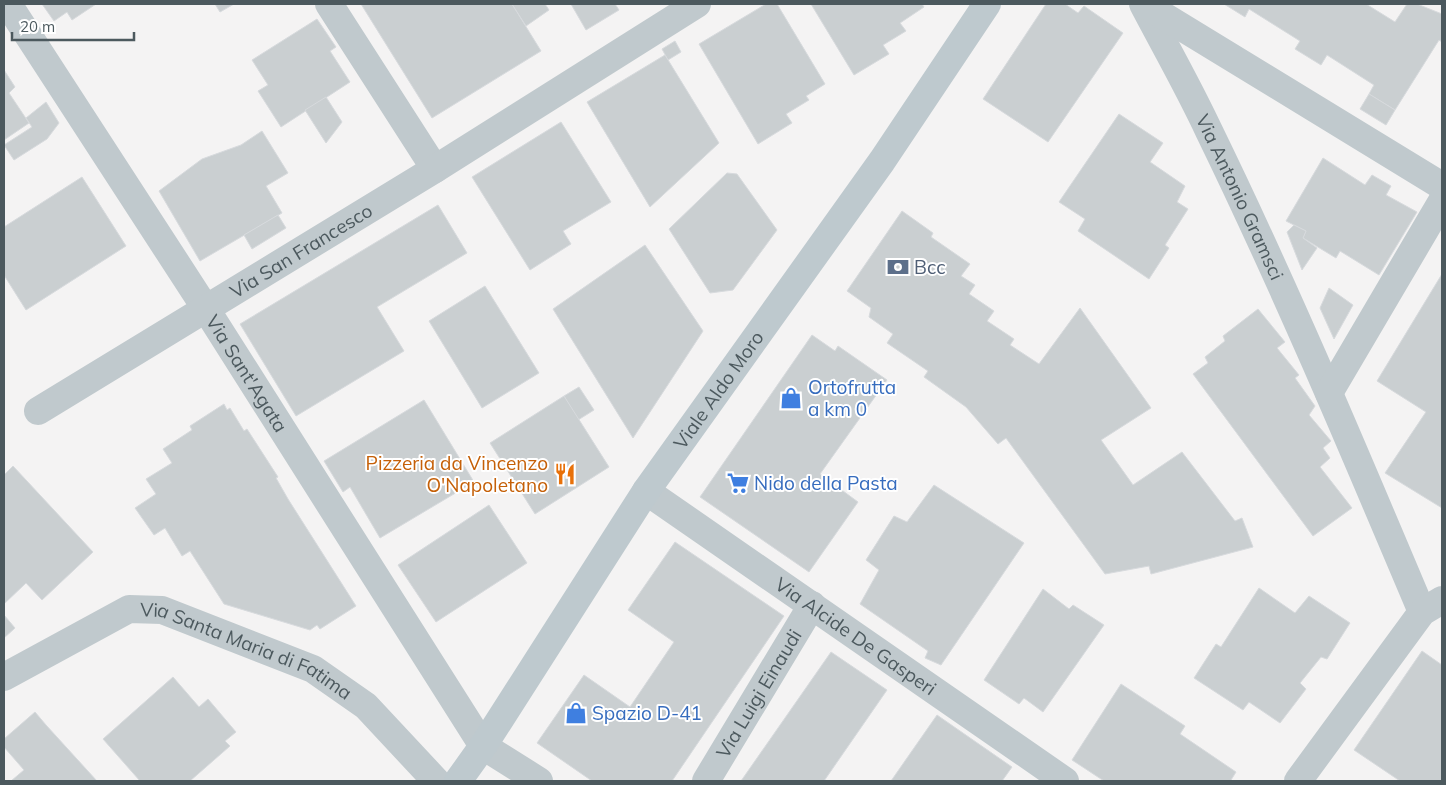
<svg xmlns="http://www.w3.org/2000/svg" width="1446" height="785" viewBox="0 0 1446 785" font-family="Mulish,sans-serif">
<style>
.building{fill:#cacfd1;stroke:#d7dadd}
.lines{fill:none;stroke-linecap:round;stroke-linejoin:round}
.minor{stroke:#c0c9cd;stroke-width:28}
.secondary{stroke:#bec9ce;stroke-width:28}
.labels{text-anchor:middle;stroke-width:4;stroke-linejoin:round;paint-order:stroke}
.street-label{font-size:19px;fill:#4c595e;stroke:#fff}
.service-label{font-size:19px;fill:#4e5e75;stroke:#fff;text-anchor:start}
.shop-label{font-size:19px;fill:#366cbe;stroke:#fff;text-anchor:start}
.food-label{font-size:19px;fill:#c56008;stroke:#fff;text-anchor:end}
</style>
<rect width="100%" height="100%" fill="#f4f3f3"/>
<g class="building">
<path d="M42 4H96L72 20 67 12 54 21Z"/>
<path d="M215 4H234L220 12Z"/>
<path d="M361 4H512L541 51 432 118Z"/>
<path d="M512 4H545L549 10 526 26Z"/>
<path d="M571 4H615L619 10 586 30Z"/>
<path d="M766 4H777L825 84 806 96 809 100 786 114 792 123 758 144 699 44Z"/>
<path d="M811 4H922L924 7 900 23 906 31 883 45 889 54 854 75Z"/>
<path d="M1046 4H1065L1078 13 1084 6 1123 33 1048 142 983 99Z"/>
<path d="M1224 4H1366L1395 22 1407 4H1417L1442 14V42L1439 40 1395 110 1369 94 1374 85 1327 55 1321 65 1295 49 1300 41 1249 9 1245 17Z"/>
<path d="M317 19 336 47 330 51 350 82 281 127 258 91 268 85 252 60Z"/>
<path d="M675 41 681 52 668 60 662 49Z"/>
<path d="M665 55 719 143 650 207 587 102Z"/>
<path d="M4 70 15 87 9 93 29 123 4 140Z"/>
<path d="M1369 94 1395 110 1386 125 1360 109Z"/>
<path d="M326 97 342 122 326 143 305 110Z"/>
<path d="M46 102 59 123 47 139 14 160 4 145 32 127 26 118Z"/>
<path d="M1119 114 1163 143 1150 162 1185 186 1177 202 1188 209 1165 245 1169 248 1149 279 1078 231 1085 219 1059 202Z"/>
<path d="M561 122 611 202 563 231 571 244 530 270 472 177Z"/>
<path d="M262 131 288 173 266 186 282 213 200 261 159 191 202 159 241 145Z"/>
<path d="M1323 158 1365 185 1372 175 1391 186 1386 195 1417 212 1379 275 1340 251 1336 258 1303 238 1306 231 1286 221Z"/>
<path d="M727 173 737 174 777 230 733 290 710 293 669 229Z"/>
<path d="M82 177 126 246 26 310 4 275V227Z"/>
<path d="M438 205 467 253 377 307 404 351 296 416 240 324Z"/>
<path d="M902 211 933 233 931 237 970 264 961 276 975 285 969 294 994 311 987 321 1014 339 1010 345 1039 364 1080 308 1151 408 1101 440 1133 485 1182 452 1235 521 1242 518 1253 547 1151 574 1149 566 1105 574 1006 438 998 444 966 407 924 377 928 371 887 343 893 334 869 317 871 308 847 291Z"/>
<path d="M278 215 286 228 252 249 244 235Z"/>
<path d="M1294 225 1306 231 1303 238 1317 248 1302 270 1287 232Z"/>
<path d="M645 245 703 331 633 438 553 309Z"/>
<path d="M1442 274V508L1385 473 1426 412 1377 381Z"/>
<path d="M485 286 539 373 482 408 429 321Z"/>
<path d="M1329 288 1353 305 1334 339 1320 308Z"/>
<path d="M1258 309 1285 342 1277 348 1299 375 1295 378 1315 406 1309 415 1331 441 1323 448 1330 458 1320 467 1352 508 1313 536 1193 374 1208 363 1205 357 1225 341 1223 336Z"/>
<path d="M812 335 835 351 838 346 887 380 820 474 858 502 809 572 700 497Z"/>
<path d="M579 387 594 410 578 420 564 396Z"/>
<path d="M564 396 609 467 535 514 490 443Z"/>
<path d="M424 400 474 482 380 538 350 487 343 492 324 461Z"/>
<path d="M224 404 227 410 230 408 244 431 247 429 278 477 276 478 288 499 356 606 320 629 317 625 310 630 224 604 190 551 182 556 165 528 154 535 135 508 156 494 146 479 172 463 163 449 192 430 190 426Z"/>
<path d="M13 466 93 552 42 600 26 583 4 604V475Z"/>
<path d="M934 485 1024 543 941 665 925 658 928 651 860 604 879 570 866 560 894 516 907 522Z"/>
<path d="M489 505 527 563 436 622 398 565Z"/>
<path d="M675 542 784 616 672 781H592L537 743 584 675 630 707 674 642 628 610Z"/>
<path d="M1259 588 1295 613 1309 596 1350 623 1327 659 1321 657 1300 683 1306 689 1280 723 1249 702 1243 710 1194 678 1216 644 1221 647Z"/>
<path d="M1043 589 1069 609 1073 605 1104 625 1043 712 1024 698 1019 704 984 680Z"/>
<path d="M4 615 15 628 4 638Z"/>
<path d="M1422 651 1442 665V781H1400L1354 750Z"/>
<path d="M831 652 887 690 824 781H741Z"/>
<path d="M173 677 199 707 208 699 236 732 225 741 230 746 190 781H140L103 739Z"/>
<path d="M1121 684 1185 726 1180 734 1236 772 1231 780 1233 781H1104L1072 760Z"/>
<path d="M35 712 46 725 97 781H11L24 770 4 747V739Z"/>
<path d="M937 715 1012 767 1002 781H891Z"/>
</g>
<g class="lines">
<g class="minor">
<path id="s1" d="M8 4 206 309 483 746 539 781"/>
<path d="M329 4 435 169"/>
<path id="s2" d="M1143 4C1165 46 1189 88 1209 131 1286 289 1354 451 1422 612"/>
<path d="M1144 4 1442 186"/>
<path d="M1329 393 1442 201"/>
<path id="s3" d="M38 411 435 169 697 4"/>
<path id="s4" d="M646 491 1065 781"/>
<path id="s5" d="M4 677 129 609 162 610 313 669 366 706 436 781"/>
<path id="s6" d="M706 781 812 605"/>
<path d="M1298 781 1422 612 1442 600"/>
</g>
<path class="secondary" id="s7" d="M458 781 483 746 646 491 882 161 987 4"/>
</g>
<defs>
<g id="bank-bare" transform="scale(1.725)"><path d="M-6-4H6V4H-6ZM0-2.3a2.3 2.3 0 1 0 0 4.6a2.3 2.3 0 1 0 0-4.6Z" fill="#5c6f8a" stroke="#fff" stroke-width="2.5" paint-order="stroke"/></g>
<g id="shop-bare" transform="scale(1.725)"><path d="M-5-2.5h2.3a2.7 3.5 0 0 1 5.4 0H5L5.5 6h-11ZM-1.5-2.5h3a1.5 2.3 0 0 0-3 0Z" fill="#3f7fe0" stroke="#fff" stroke-width="2.5" paint-order="stroke"/></g>
<g id="restaurant-bare" transform="scale(1.725)"><path d="M-5-6h1v4h1v-4h1v4h1v-4h1v5L-1.5 .5V6h-2V.5L-5-1ZM5-6V6H3V1.5H1.5Q1.5-4 5-6Z" fill="#e8710a" stroke="#fff" stroke-width="2.5" paint-order="stroke"/></g>
<g id="supermarket-bare" transform="scale(1.725)"><path d="M-6-5.5h2.5l.6 2H6L4.5 2H-2.5L-4.4-4H-6ZM-1.5 3.2a1.3 1.3 0 1 0 .1 0ZM3 3.2a1.3 1.3 0 1 0 .1 0Z" fill="#3f7fe0" stroke="#fff" stroke-width="2.5" paint-order="stroke"/></g>
</defs>
<g fill-rule="evenodd">
<use href="#bank-bare" x="898" y="267"/>
<use href="#shop-bare" x="791" y="398"/>
<use href="#restaurant-bare" x="565" y="474"/>
<use href="#supermarket-bare" x="738" y="483"/>
<use href="#shop-bare" x="576" y="713"/>
</g>
<g class="labels">
<g class="street-label">
<text dy="7" stroke="none"><textPath href="#s2" startOffset="216">Via Antonio Gramsci</textPath></text>
<text dy="7" stroke="none"><textPath href="#s3" startOffset="308">Via San Francesco</textPath></text>
<text dy="7" stroke="none"><textPath href="#s1" startOffset="440">Via Sant'Agata</textPath></text>
<text dy="7" stroke="none"><textPath href="#s7" startOffset="470">Viale Aldo Moro</textPath></text>
<text dy="7" stroke="none"><textPath href="#s4" startOffset="255">Via Alcide De Gasperi</textPath></text>
<text dy="7" stroke="none"><textPath href="#s5" startOffset="268">Via Santa Maria di Fatima</textPath></text>
<text dy="7" stroke="none"><textPath href="#s6" startOffset="102">Via Luigi Einaudi</textPath></text>
</g>
<g class="service-label">
<text x="914" y="274">Bcc</text>
</g>
<g class="shop-label">
<text x="808" y="394">Ortofrutta<tspan x="808" dy="22">a km 0</tspan></text>
<text x="754" y="490">Nido della Pasta</text>
<text x="592" y="720">Spazio D-41</text>
</g>
<g class="food-label">
<text x="548" y="470">Pizzeria da Vincenzo<tspan x="548" dy="22">O'Napoletano</tspan></text>
</g>
</g>
<rect width="1446" height="785" fill="none" stroke="#4c595e" stroke-width="10"/>
<path d="M12 32v8h122v-8" fill="none" stroke="#4c595e" stroke-width="2.5"/>
<text x="20" y="32" font-size="15" fill="#4c595e" stroke="#ffffff" stroke-width="4" paint-order="stroke">20 m</text>
</svg>
